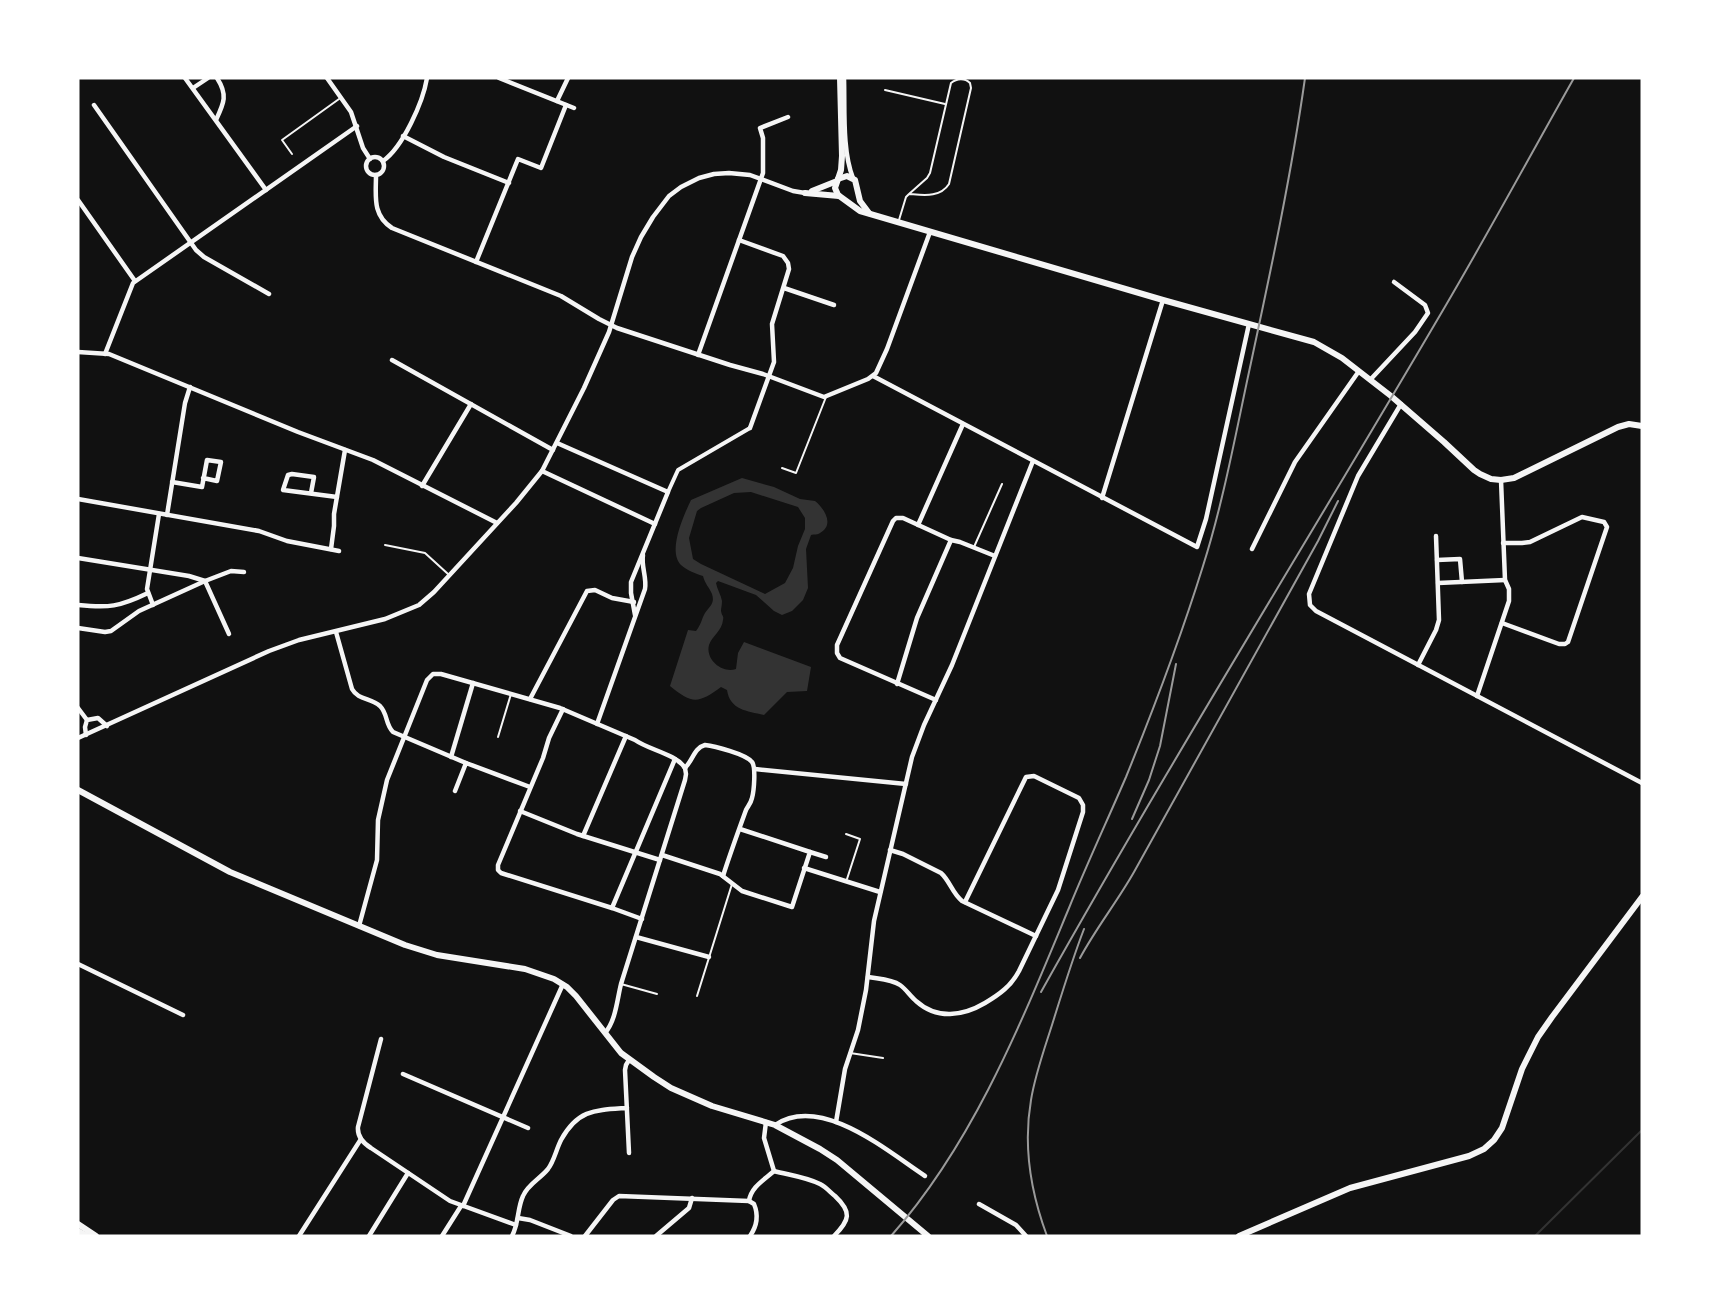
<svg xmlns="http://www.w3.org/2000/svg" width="1720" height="1314" viewBox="0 0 1720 1314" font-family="'Noto Serif',serif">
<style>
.water{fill:#333;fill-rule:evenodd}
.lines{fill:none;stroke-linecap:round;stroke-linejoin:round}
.stream{stroke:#333;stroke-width:2}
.service{stroke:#f5f5f5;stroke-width:2}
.pedestrian{stroke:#f5f5f5;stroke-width:4}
.minor{stroke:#f5f5f5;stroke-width:4.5}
.tertiary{stroke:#f5f5f5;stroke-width:6}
.rail{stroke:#9a9a9a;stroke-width:2}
</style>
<rect width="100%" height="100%" fill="#111"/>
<path class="water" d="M742 478 774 487 800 499 815 501C824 508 835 525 820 533 818 535 814 534 811 535L806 549 808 588 803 600 792 611 782 615 774 611 756 595 718 581 716 583C717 589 721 595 722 601 722 605 721 608 721 611 722 617 724 615 723 620 722 631 712 636 709 645 705 660 723 674 736 669L738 653 744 642 811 667 807 691 787 692 764 715C747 711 730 710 727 690L721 687C698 704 692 704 670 686L688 630 696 631C701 625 702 618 705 613 710 606 715 603 712 594 709 587 705 584 703 576 697 574 686 570 681 565 667 551 684 515 691 500ZM751 492 798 507 805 518V529L798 546 793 568 785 583 765 594 701 564 693 559 689 538 697 511 701 508 734 493Z"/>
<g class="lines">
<path class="stream" d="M1535 1236 1641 1131"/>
<g class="service">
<path d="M885 90 945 104"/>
<path d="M292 154 282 140 339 99"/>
<path d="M899 220 906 197 909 194 927 178 930 173 951 83C957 78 965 78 970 83L971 88 949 184C940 198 923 195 909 194"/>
<path d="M782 468 796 473 826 397"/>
<path d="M385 545 425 553 448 574"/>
<path d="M974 547 1002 484"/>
<path d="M498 737 511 694"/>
<path d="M846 834 860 839 847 879"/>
<path d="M621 984 657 994"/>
<path d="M697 996 732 884"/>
<path d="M850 1053 883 1058"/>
</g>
<path class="pedestrian" d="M668 492 678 470 750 428"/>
<g class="minor">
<path d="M185 78 266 190"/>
<path d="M327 78 351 112 363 148 370 159"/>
<path d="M499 78 574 108"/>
<path d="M844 78C845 108 842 151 853 178"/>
<path d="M193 88 208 78"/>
<path d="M557 101 568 78"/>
<path d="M94 105 196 250 204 257 269 294"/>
<path d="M216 120C224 103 228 95 217 78"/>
<path d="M403 136 444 157 509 183"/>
<circle cx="375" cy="166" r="9"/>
<path d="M383 161C403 147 423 102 427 78"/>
<path d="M376 175C376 196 372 215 392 228L561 296 599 319 617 328 730 365 763 374 824 397 868 379 876 373 887 349 930 232"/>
<path d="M78 200 135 281"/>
<path d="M739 240 783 256 788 263 789 269 772 324 774 362 750 428"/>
<path d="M476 262 518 159 541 168 566 105"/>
<path d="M784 288 834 305"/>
<path d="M78 352 109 354 298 432 373 460 497 523"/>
<path d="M105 354 133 283 357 126"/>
<path d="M698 355 763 173V138L760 128 788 117"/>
<path d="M392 360 553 450"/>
<path d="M873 376 1197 547 1206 519 1249 324"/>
<path d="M1370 380 1415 332 1428 313 1425 305 1394 282"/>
<path d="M1401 404 1358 476 1309 594 1310 605 1316 611 1642 783"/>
<path d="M557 443 668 492 631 582V593L635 615"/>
<path d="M542 471 655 524"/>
<path d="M172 482 202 487 207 460 221 462 217 481 203 478"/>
<path d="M422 486 471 404"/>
<path d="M311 493 314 477 292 474 288 475 283 490 337 497"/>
<path d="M1102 498 1163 300"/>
<path d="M78 499 259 531 287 541 339 551"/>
<path d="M167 515 185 403 190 387"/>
<path d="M918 525 963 424"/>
<path d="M331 549 334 526V514L345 450"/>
<path d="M1252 549 1295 462 1359 371"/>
<path d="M78 558 189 576 205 581 229 634"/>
<path d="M1437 560 1460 559 1462 582"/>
<path d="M1438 583 1505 580"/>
<path d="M78 605C109 608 119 607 148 593"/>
<path d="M153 605 147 589 159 514"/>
<path d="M1502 623 1559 644H1565L1568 642 1607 527 1604 522 1582 517 1530 542 1522 543H1503"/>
<path d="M78 628 105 632 111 631 139 611 205 581 231 571 244 572"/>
<path d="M336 632 352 689C358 700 371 698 380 706 388 714 385 724 393 732L466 763"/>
<path d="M1418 665 1436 630 1439 620 1436 536"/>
<path d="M897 684 917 618 951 540"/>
<path d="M1477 696 1509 601V589L1505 580 1501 480"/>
<path d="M530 699 587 591 595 590 612 598 634 602"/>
<path d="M936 700 840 658 837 653V645L893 521 896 518H903L951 540 960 542 995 556"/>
<path d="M78 708 87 720"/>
<path d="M563 709 549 738 543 758 498 865V870L501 873 612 908 642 919"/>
<path d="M597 724 645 589C647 577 641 567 643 555"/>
<path d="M86 735 85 727 87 720 98 718 107 726"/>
<path d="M78 738 269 651 299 640 385 619 419 605 434 592 516 503 542 471 584 388 609 332 632 257 641 237 653 217 669 196 681 187 699 178 714 174 729 173 750 175 793 191 805 193"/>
<path d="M451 757 473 683"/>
<path d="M685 768C693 760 694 748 705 745 714 746 746 754 752 762 756 767 754 791 752 798 751 803 748 806 746 810 738 832 730 854 723 876"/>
<path d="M755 769 906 784"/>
<path d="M455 791 466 763 530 787"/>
<path d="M520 811 577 834 660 860"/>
<path d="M583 836 626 736"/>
<path d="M890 850 903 854 941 873C950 881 952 893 962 901L1036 936"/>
<path d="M810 852 826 857"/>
<path d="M662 855 720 874 742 891 792 907 810 852 740 829"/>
<path d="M804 868 880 892"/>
<path d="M612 908 675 759"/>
<path d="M359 926 377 860 378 820 387 780 427 680 433 674H441L560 708 635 740C649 750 676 754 685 768"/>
<path d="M636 937 709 957"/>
<path d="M78 964 183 1015"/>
<path d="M868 977C878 979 891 979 900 985 906 989 910 996 916 1001 937 1020 963 1016 985 1003 1000 994 1011 986 1019 971L1058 890 1083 812V805L1079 798 1034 776 1026 777 965 902"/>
<path d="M605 1033C616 1020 617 1000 621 984L685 780 686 774 685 768"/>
<path d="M381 1039 358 1127C357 1137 363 1143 371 1148L450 1201 516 1225"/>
<path d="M403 1074 528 1128"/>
<path d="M836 1122 845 1069 858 1030 866 990 874 921 912 757 924 725 952 665 1033 461"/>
<path d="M775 1125C821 1094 887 1151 925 1176"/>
<path d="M629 1153 625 1070 626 1065 629 1060"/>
<path d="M774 1171C789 1175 806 1177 820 1184 826 1187 830 1192 835 1196 852 1212 850 1220 834 1236"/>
<path d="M749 1201 754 1204C759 1216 757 1226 750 1236"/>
<path d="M979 1204 1016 1225 1026 1236"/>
<path d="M463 1206 563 984"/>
<path d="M518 1218 530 1220 571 1236"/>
<path d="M299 1236 361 1139"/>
<path d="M369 1236 408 1173"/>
<path d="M442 1236 461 1206"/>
<path d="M512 1236C519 1223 517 1209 523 1196 528 1184 540 1179 548 1169 554 1161 556 1150 561 1140 578 1109 596 1110 627 1108"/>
<path d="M585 1236 613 1200 619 1196 749 1201C751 1187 764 1180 774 1171L764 1138 766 1122"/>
<path d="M656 1236 689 1208 692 1198"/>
</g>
<g class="tertiary">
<path d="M840 78 842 156 841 170 835 188 838 195 860 211 1163 300 1314 342 1342 358 1391 396 1444 442 1474 470 1480 474 1491 479 1501 480 1514 478 1618 427 1629 424 1642 426"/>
<path d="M838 179 847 176 855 180 860 201 869 213"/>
<path d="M812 191 837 181"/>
<path d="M805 193 839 196"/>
<path d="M78 790 230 872 405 945 437 955 525 969 554 979 567 987 576 996 621 1053 654 1077 671 1088 712 1106 775 1125 820 1149 837 1160 928 1236"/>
<path d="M78 1224 96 1236"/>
<path d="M78 1231 87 1236"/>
<path d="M1239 1236 1350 1188 1469 1156 1484 1149 1494 1140 1502 1128 1522 1069 1538 1037 1552 1017 1642 897"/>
</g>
<g class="rail">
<path d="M1132 819 1149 780 1160 746 1176 664"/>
<path d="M1080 958C1096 928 1117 902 1134 872L1318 541 1338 501"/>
<path d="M1041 992C1171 760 1312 534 1446 305 1490 230 1531 154 1574 78"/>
<path d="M891 1236C974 1142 1021 1023 1069 908 1087 864 1107 821 1126 777 1154 708 1181 637 1203 566 1223 503 1235 437 1249 372 1270 274 1291 177 1305 78"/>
<path d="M1047 1236C1031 1193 1023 1146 1031 1100 1035 1075 1044 1050 1052 1025 1062 993 1072 960 1084 929"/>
</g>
</g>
<rect width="1720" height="1314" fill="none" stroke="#ffffff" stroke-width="159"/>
</svg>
